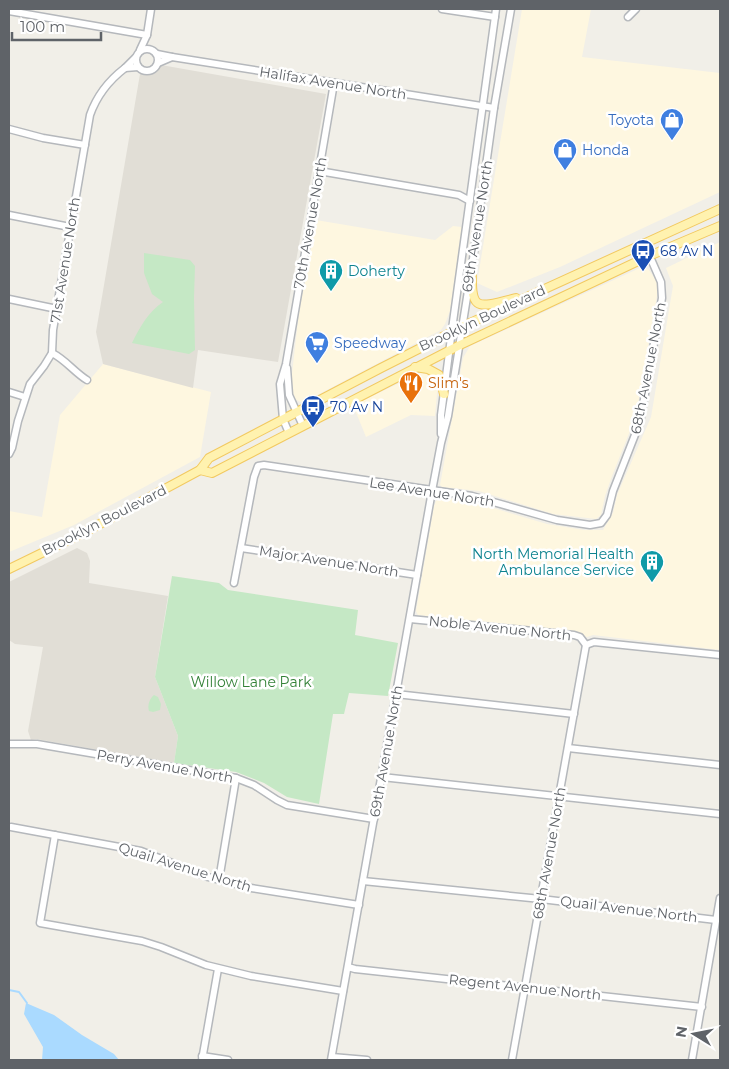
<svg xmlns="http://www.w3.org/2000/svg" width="729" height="1069" viewBox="0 0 729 1069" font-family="Montserrat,sans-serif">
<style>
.commercial{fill:#fef7e0}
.education{fill:#e1ded6}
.green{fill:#c5e8c5}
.water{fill:#aadaff}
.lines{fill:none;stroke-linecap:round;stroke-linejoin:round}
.stream{stroke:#aadaff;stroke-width:2}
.minor-casing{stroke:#b5b8bc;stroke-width:9}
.major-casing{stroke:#f2c960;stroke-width:10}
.minor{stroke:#fff;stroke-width:6}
.major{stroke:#fff2af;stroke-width:8}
.labels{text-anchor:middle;stroke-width:5;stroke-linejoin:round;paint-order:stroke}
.street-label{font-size:14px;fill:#5f6368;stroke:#fff}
.shop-label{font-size:14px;fill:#366cbe;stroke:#fff;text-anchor:start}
.transit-label{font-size:14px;fill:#164399;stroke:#fff;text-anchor:start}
.culture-label{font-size:14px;fill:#0d838f;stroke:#fff;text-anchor:start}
.food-label{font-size:14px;fill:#c56008;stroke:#fff;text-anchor:start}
.park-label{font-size:14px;fill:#348238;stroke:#fff}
</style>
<rect width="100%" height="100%" fill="#f1efe8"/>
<g class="commercial">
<path d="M522 9H591L582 57 720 73V192L560 267 497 292 477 283Z"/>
<path d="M316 220 435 240 453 226 462 227 450 311 445 324 441 330 304 402H300L292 397 290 391 299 312Z"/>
<path d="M720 242V650L593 635 587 637 580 635 418 615 416 611 434 506 436 501 440 498 473 502 547 524 584 530H603L613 513 617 495 651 417 673 286 666 268Z"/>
<path d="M642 267 649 270 657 282 658 290 636 416 612 476 605 496 601 515 596 519 553 514 479 491 442 487 440 485 463 358 470 346Z"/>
<path d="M103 364 211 392 200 457 74 525 9 552V511L42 517 60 415Z"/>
<path d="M425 371 436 377 438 382 435 416 411 415 366 437 353 405Z"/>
</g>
<g class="education">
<path d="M161 65 326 94 278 362 198 350 193 388 103 364 96 332 140 74 153 73Z"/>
<path d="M77 548 87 553 90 561 89 583 168 596 155 677 178 736 174 763 36 739 31 740 28 731 43 647 15 644 9 640V582Z"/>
</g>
<g class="green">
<path d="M144 253 190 260 195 266 194 298 195 350 189 354 132 343C140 327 148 312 163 302L152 294 144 273Z"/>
<path d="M172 576 219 583 228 590 358 610 355 635 398 643 388 696 349 693 344 714H333L319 804 287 797 264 783 236 772 174 763 178 736 155 677Z"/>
<path d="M154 695 158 697 161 704 160 710 153 712 149 711C147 705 150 698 154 695Z"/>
</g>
<path class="water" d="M26 1003 54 1015 82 1035 114 1054 119 1060H42L43 1047 24 1014Z"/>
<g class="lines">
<path class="stream" d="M9 990 19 992 27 1003"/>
<g class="minor-casing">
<g id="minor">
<path d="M442 9 495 17"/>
<path d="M9 11 147 35"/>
<path d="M628 17 636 9"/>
<circle cx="147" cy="60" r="11"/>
<path d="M140 50 147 35 151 9"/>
<path d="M157 54 172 57 158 63"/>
<path d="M172 57 494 108"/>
<path d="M135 58 125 68 138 67"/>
<path d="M9 129 43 138 85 145"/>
<path d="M319 171 459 195 470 201"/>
<path d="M9 215 70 227"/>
<path d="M9 299 57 309"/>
<path d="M52 353C66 360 74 372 87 380"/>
<path d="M287 368 289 395 303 426"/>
<path d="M9 392 25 397"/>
<path d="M289 433 283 419 280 384 286 364 334 83"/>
<path d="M441 434V415L453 322 496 9"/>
<path d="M9 454 12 448 18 421 30 384 44 366 52 353 53 330 90 115C97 95 108 81 125 68"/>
<path d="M241 548 417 575"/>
<path d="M234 583 254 477 258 466 264 465 472 496 557 520 590 525 601 523 607 515 613 491 640 422 662 298 661 282 644 243"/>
<path d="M410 619 574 635 580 637 586 645"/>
<path d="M586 645 594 642 720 655"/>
<path d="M396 694 574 714"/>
<path d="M9 744H37L236 778 254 785 277 800 287 805 374 819"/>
<path d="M568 748 720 765"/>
<path d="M382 777 720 814"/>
<path d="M11 827 141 851 208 877 251 888 359 905"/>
<path d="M55 835 40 923 142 941 161 947 206 965 251 976 343 991"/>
<path d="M219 880 236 778"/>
<path d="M363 881 541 899 716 920"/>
<path d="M348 967 355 969 702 1007"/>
<path d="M202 1056 228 1060"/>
<path d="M332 1057 367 1060"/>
<path d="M202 1060 218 969"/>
<path d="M331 1060 432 491 441 443 448 416 472 266 494 108 511 9"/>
<path d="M512 1060 586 645"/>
<path d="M692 1060 720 898"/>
</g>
</g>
<g class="major-casing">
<g id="major">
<path d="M472 266C471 311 474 309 516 298"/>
<path d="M415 367 428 369 439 375 444 394"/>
<path d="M200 470 212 473 460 345 649 256 720 226"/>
<path d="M9 569 85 532 200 470 209 458 381 368 470 323 720 209"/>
</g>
</g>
<use href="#minor" class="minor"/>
<use href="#major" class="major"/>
</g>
<defs>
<g id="shop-pin" transform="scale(1.25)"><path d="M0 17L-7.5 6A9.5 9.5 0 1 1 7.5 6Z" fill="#3f7fe0" stroke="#fff"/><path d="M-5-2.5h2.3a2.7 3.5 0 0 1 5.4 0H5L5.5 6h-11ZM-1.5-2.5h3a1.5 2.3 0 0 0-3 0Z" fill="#fff"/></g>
<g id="bus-pin" transform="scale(1.25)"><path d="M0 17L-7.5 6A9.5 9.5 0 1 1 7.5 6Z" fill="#1a4fb4" stroke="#fff"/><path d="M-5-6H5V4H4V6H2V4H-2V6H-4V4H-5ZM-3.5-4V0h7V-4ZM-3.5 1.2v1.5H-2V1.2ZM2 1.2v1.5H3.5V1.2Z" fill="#fff"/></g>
<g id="building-pin" transform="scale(1.25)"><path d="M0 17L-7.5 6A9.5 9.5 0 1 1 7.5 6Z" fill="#0f9aa8" stroke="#fff"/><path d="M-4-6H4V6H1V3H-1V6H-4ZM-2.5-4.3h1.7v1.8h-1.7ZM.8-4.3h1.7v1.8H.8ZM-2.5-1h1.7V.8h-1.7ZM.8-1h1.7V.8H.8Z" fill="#fff"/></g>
<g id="supermarket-pin" transform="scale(1.25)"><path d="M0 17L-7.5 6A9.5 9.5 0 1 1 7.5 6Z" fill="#3f7fe0" stroke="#fff"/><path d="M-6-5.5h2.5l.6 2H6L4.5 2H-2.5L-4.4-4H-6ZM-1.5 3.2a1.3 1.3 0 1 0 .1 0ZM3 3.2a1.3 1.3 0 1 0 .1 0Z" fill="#fff"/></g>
<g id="restaurant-pin" transform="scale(1.25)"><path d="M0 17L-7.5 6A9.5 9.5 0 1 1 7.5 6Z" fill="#e8710a" stroke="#fff"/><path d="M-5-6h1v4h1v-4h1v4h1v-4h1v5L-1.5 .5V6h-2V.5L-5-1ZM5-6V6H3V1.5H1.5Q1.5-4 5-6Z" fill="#fff"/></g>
</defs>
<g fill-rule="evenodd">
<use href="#shop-pin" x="672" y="120"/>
<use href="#shop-pin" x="565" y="150"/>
<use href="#bus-pin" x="643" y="251"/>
<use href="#building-pin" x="331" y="271"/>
<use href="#supermarket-pin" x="317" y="343"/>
<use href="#restaurant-pin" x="411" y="383"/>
<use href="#bus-pin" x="313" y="407"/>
<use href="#building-pin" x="652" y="562"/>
</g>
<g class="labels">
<g class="street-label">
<text transform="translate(333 83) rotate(9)" y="5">Halifax Avenue North</text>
<text transform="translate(310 223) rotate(-80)" y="5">70th Avenue North</text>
<text transform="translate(477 226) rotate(-81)" y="5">69th Avenue North</text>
<text transform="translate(65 260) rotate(-81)" y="5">71st Avenue North</text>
<text transform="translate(482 318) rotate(-25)" y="5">Brooklyn Boulevard</text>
<text transform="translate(648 368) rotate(-79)" y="5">68th Avenue North</text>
<text transform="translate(432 492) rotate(9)" y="5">Lee Avenue North</text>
<text transform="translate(104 520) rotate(-27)" y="5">Brooklyn Boulevard</text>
<text transform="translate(329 561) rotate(9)" y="5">Major Avenue North</text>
<text transform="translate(500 628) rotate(6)" y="5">Noble Avenue North</text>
<text transform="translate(386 751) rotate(-80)" y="5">69th Avenue North</text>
<text transform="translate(165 766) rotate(10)" y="5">Perry Avenue North</text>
<text transform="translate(549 853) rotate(-80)" y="5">68th Avenue North</text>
<text transform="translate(185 867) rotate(17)" y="5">Quail Avenue North</text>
<text transform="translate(629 909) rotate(7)" y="5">Quail Avenue North</text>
<text transform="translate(525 987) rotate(6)" y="5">Regent Avenue North</text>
</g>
<g class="shop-label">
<text x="654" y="125" text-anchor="end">Toyota</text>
<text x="582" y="155">Honda</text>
<text x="334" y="348">Speedway</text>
</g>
<g class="transit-label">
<text x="660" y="256">68 Av N</text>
<text x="330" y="412">70 Av N</text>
</g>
<g class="culture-label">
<text x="348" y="276">Doherty</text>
<text x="634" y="559" text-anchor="end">North Memorial Health<tspan x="634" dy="16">Ambulance Service</tspan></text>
</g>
<g class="food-label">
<text x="428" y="388">Slim's</text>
</g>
<g class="park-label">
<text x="251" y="687">Willow Lane Park</text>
</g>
</g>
<rect width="729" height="1069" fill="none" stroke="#5f6368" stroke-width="20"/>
<g transform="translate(694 1034) rotate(280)" stroke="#ffffff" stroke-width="4" paint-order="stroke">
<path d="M0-4L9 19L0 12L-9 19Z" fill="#5f6368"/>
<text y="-8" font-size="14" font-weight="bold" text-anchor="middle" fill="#5f6368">N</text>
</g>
<path d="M12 32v8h89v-8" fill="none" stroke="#5f6368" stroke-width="2.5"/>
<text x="20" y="32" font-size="15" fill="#5f6368" stroke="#ffffff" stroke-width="4" paint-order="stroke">100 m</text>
</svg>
